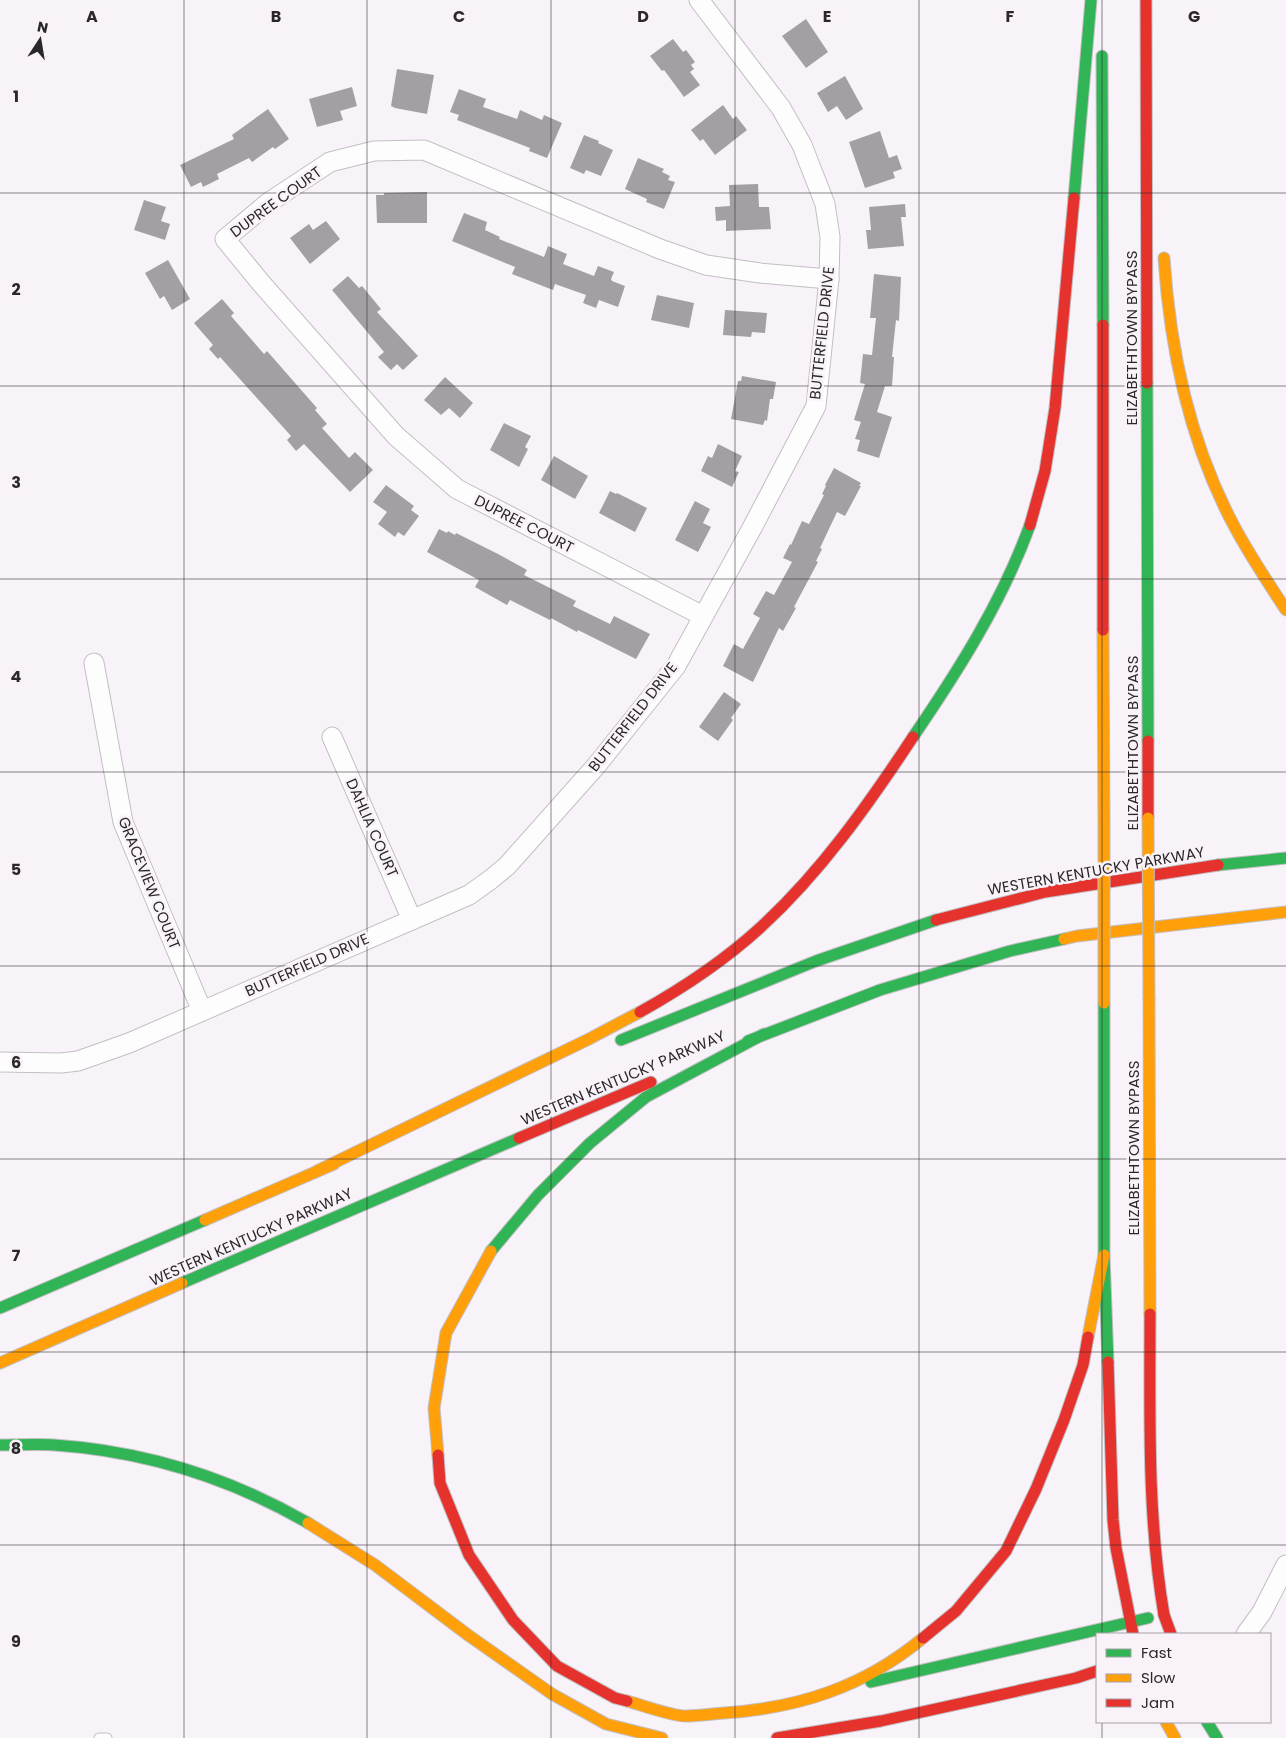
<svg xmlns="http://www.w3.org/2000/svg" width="1286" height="1738" viewBox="0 0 1286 1738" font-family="Poppins,sans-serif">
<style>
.building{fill:#a3a0a4}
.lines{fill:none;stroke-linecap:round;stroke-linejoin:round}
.lane-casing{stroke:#c2bfc3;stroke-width:11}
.street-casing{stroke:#c2bfc3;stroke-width:21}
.fast-casing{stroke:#c2bfc3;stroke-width:13}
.slow-casing{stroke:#c2bfc3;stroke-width:13}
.jam-casing{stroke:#c2bfc3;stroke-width:13}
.lane{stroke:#fefdfe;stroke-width:9}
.street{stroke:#fefdfe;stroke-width:19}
.fast{stroke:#30b455;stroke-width:11}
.slow{stroke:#ff9f0a;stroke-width:11}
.jam{stroke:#e5322d;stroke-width:11}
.slow-bridge-casing{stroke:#c2bfc3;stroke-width:13;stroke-linecap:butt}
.slow-bridge{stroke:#ff9f0a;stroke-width:11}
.grid{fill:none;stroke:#292729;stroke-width:1;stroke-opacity:0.55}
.labels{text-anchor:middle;stroke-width:5;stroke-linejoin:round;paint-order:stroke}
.street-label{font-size:15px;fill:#292729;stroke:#f9f2f9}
.grid-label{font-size:16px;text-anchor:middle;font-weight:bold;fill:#292729;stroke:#f9f2f9;stroke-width:5;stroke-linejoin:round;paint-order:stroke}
</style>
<rect width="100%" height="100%" fill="#f8f3f8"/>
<g class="building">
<path d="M806 19 828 52 806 68 782 36Z"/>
<path d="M673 39 683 52 686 50 695 62 691 65 694 69 690 72 700 85 684 97 664 70 662 71 650 56Z"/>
<path d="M397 69 434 75 427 114 395 108 391 106Z"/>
<path d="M845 76 863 109 846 120 837 106 828 112 817 93Z"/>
<path d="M352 87 357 106 340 111 343 120 317 127 309 99Z"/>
<path d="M459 89 486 99 483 107 517 119 520 110 542 120 544 115 562 123 547 158 529 151 530 148 457 120 459 115 450 112Z"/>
<path d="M723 105 733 119 736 116 747 130 715 155 703 139 700 141 691 130Z"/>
<path d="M268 109 289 139 275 149 273 147 252 162 249 158 217 174 219 179 203 187 201 182 191 187 180 165 234 139 232 135Z"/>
<path d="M880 131 889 158 897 155 902 169 893 172 895 178 865 188 849 142Z"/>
<path d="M584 135 599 141 598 143 613 150 601 176 586 170 584 174 570 168Z"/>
<path d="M638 158 664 169 662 172 670 176 668 180 675 182 664 209 646 202 647 199 625 189Z"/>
<path d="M758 184 759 207H769L771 229 726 231V220L716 221 715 207 730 206 729 185Z"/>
<path d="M427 192V223H377L376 195H384V193Z"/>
<path d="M144 200 166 207 161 221 170 224 165 240 134 230Z"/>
<path d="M905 204 906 217H901L904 246 868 249 866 230H871L869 207Z"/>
<path d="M464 213 487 222 485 230 500 237 499 239 544 257 548 246 567 254 563 264 594 276 598 266 614 272 611 279 612 281 625 286 618 307 599 300 596 308 583 303 586 295 555 284 553 290 512 274 515 267 452 241Z"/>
<path d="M326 221 340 239 310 264 290 238 309 224 313 230Z"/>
<path d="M168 260 190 299 172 310 164 296 160 299 145 273Z"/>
<path d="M874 274 901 277 899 321 896 320 892 357H894L892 386H885L877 412 892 417 879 458 857 451 860 440 855 439 861 422 854 420 865 384 860 383 863 354 872 355 876 318H870Z"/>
<path d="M348 276 359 288 362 286 381 309 377 312 418 356 403 370 397 364 391 370 378 357 384 352 332 290Z"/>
<path d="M657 295 694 303 689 328 651 320Z"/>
<path d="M222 299 234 313 231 316 264 354 267 351 317 408 315 410 327 424 322 428 349 458 355 452 373 470 350 492 304 444 296 451 287 440 291 436 220 357 218 359 209 349 213 345 194 323Z"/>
<path d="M725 310 767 313 765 333 752 332 751 337 723 335Z"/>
<path d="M742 376 776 382 773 399H770L767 421 765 420 763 425 731 419 738 381H741Z"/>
<path d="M445 377 473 403 460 418 449 408 441 415 424 400Z"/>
<path d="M504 423 531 436 525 447 528 449 519 467 490 450Z"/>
<path d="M718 444 742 456 735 471 739 472 732 487 701 471 708 456 712 458Z"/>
<path d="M554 456 588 476 575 499 541 480Z"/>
<path d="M834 468 861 483 859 486H861L845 516 837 512 820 548 822 549 816 561 818 562 794 607 796 608 783 631 779 628 753 682 723 666 734 644 743 649 760 618 753 614 766 591 774 595 792 562 783 558 790 544 791 545 802 521 809 524 824 495 822 494 826 486 825 485Z"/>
<path d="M386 485 414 506 411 510 419 516 404 536 398 532 395 537 378 524 387 512 373 502Z"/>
<path d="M610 491 616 494 617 493 647 508 635 532 599 513Z"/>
<path d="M695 501 710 509 703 523 711 527 698 552 675 540Z"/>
<path d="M439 529 447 533 448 531 455 535 456 533 498 554 527 570 524 575 576 601 573 606 610 624 614 616 650 634 636 659 578 630 577 632 551 618 550 620 510 600 507 605 475 587 479 580 427 552Z"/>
<path d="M724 692 741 704 731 718 733 720 718 741 699 727Z"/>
</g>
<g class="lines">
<g class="lane-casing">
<path id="lane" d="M99 1738H107"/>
</g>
<g class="street-casing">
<g id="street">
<path d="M703 616 457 489 396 436 261 283 225 239 268 203 330 162 374 151 424 150 660 249 706 265 760 273 829 279"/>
<path d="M94 663 123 822 202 1011"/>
<path d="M332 737 412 920"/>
<path d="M0 1062 61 1063 78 1061 129 1043 469 895 490 880 507 866 596 766 676 666 752 528 816 406 829 279 830 237 825 204 802 145 781 108 699 0"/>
<path d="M1246 1634 1262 1612 1286 1565"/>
</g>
</g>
<g class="fast-casing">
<g id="fast">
<path d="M1102 56 1103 325"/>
<path d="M1074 198 1091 0"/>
<path d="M1147 383 1148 741"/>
<path d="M913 737C958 671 1002 602 1030 525"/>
<path d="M1218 865 1286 858"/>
<path d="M1104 1003V1255L1108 1362"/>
<path d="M621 1040 816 961 936 920"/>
<path d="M748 1041 880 990 1010 951 1064 939"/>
<path d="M491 1251 538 1195 590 1143 646 1097 764 1034"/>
<path d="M182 1283 519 1138"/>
<path d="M0 1308 205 1220"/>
<path d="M0 1445C18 1445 36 1444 54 1445 144 1451 230 1478 308 1523"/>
<path d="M871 1682 1148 1618"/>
<path d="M1207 1722 1217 1738"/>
</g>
</g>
<g class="slow-casing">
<g id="slow">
<path d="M1164 258C1170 350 1189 440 1232 522 1248 553 1267 581 1286 610"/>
<path d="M1103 630 1104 824"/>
<path d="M1064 939 1077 936 1286 912"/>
<path d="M1149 1000 1150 1314"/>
<path d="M317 1171 589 1039 640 1012"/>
<path d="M205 1220 334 1164"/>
<path d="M1088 1337 1104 1255"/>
<path d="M0 1363 182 1283"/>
<path d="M438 1455 434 1408 446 1333 491 1251"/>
<path d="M308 1523 375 1565 468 1635 552 1694 606 1724 662 1738"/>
<path d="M627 1701C642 1705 671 1716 686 1716 698 1716 711 1714 724 1713 799 1708 864 1687 923 1638"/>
<path d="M1166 1722 1175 1738"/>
</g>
</g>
<g class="jam-casing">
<g id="jam">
<path d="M1146 0 1147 383"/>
<path d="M1103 325V630"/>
<path d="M1030 525 1045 471 1055 408 1074 198"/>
<path d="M1148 741V818"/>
<path d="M936 920 1045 892 1218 865"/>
<path d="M640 1012C683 988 725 960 761 927 821 872 868 805 913 737"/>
<path d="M519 1138 651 1082"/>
<path d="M1150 1314C1150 1415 1147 1515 1164 1615"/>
<path d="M1108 1362 1113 1520 1116 1548 1133 1634"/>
<path d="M438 1455 440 1483 469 1555 513 1620 557 1666 615 1698 627 1701"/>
<path d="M1164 1615 1171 1634"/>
<path d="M923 1638 956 1611 1006 1551 1036 1489 1064 1420 1083 1365 1088 1337"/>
<path d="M777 1738 881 1721 1076 1678 1097 1671"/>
</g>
</g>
<use href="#lane" class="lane"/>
<use href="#street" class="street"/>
<use href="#fast" class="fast"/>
<use href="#slow" class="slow"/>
<use href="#jam" class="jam"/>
<g class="slow-bridge-casing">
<g id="slow-bridge">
<path d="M1148 818 1149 1000"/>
<path d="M1104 824V1003"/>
</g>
</g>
<use href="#slow-bridge" class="slow-bridge"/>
</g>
<path class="grid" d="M184 0V1738M367 0V1738M551 0V1738M735 0V1738M919 0V1738M1102 0V1634M0 193H1286M0 386H1286M0 579H1286M0 772H1286M0 966H1286M0 1159H1286M0 1352H1286M0 1545H1286M1102 1722V1738"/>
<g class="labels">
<g class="street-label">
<text transform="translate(276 202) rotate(-36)" y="5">DUPREE COURT</text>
<text transform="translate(822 333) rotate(-84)" y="5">BUTTERFIELD DRIVE</text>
<text transform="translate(1132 338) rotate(-90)" y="5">ELIZABETHTOWN BYPASS</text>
<text transform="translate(524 524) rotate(27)" y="5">DUPREE COURT</text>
<text transform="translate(633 717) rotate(-52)" y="5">BUTTERFIELD DRIVE</text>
<text transform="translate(1133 743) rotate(-90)" y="5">ELIZABETHTOWN BYPASS</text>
<text transform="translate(372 828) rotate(66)" y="5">DAHLIA COURT</text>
<text transform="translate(1096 871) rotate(-10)" y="5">WESTERN KENTUCKY PARKWAY</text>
<text transform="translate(149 883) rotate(68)" y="5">GRACEVIEW COURT</text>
<text transform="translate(307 965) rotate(-24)" y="5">BUTTERFIELD DRIVE</text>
<text transform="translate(623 1078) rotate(-23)" y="5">WESTERN KENTUCKY PARKWAY</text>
<text transform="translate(1134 1148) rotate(-90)" y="5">ELIZABETHTOWN BYPASS</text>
<text transform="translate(251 1237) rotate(-24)" y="5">WESTERN KENTUCKY PARKWAY</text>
</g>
</g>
<g class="grid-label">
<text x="92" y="22">A</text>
<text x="276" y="22">B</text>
<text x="459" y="22">C</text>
<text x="643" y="22">D</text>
<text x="827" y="22">E</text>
<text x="1010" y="22">F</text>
<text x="1194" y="22">G</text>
<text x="16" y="102">1</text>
<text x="16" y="295">2</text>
<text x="16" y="488">3</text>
<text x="16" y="682">4</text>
<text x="16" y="875">5</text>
<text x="16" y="1068">6</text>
<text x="16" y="1261">7</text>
<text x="16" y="1454">8</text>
<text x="16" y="1647">9</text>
</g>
<rect x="1096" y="1633" width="175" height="90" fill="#f9f2f9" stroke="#a6a1a6"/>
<rect x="1106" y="1649" width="25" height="8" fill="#30b455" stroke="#a6a1a6"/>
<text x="1141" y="1658" font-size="15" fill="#292729">Fast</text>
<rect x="1106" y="1674" width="25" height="8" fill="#ff9f0a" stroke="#a6a1a6"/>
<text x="1141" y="1683" font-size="15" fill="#292729">Slow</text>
<rect x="1106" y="1699" width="25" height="8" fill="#e5322d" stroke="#a6a1a6"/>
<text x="1141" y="1708" font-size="15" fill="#292729">Jam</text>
<g transform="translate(40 40) rotate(12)" stroke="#f9f2f9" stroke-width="4" paint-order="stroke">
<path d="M0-4L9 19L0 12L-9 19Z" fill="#292729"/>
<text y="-8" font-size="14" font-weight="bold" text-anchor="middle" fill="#292729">N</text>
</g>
</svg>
